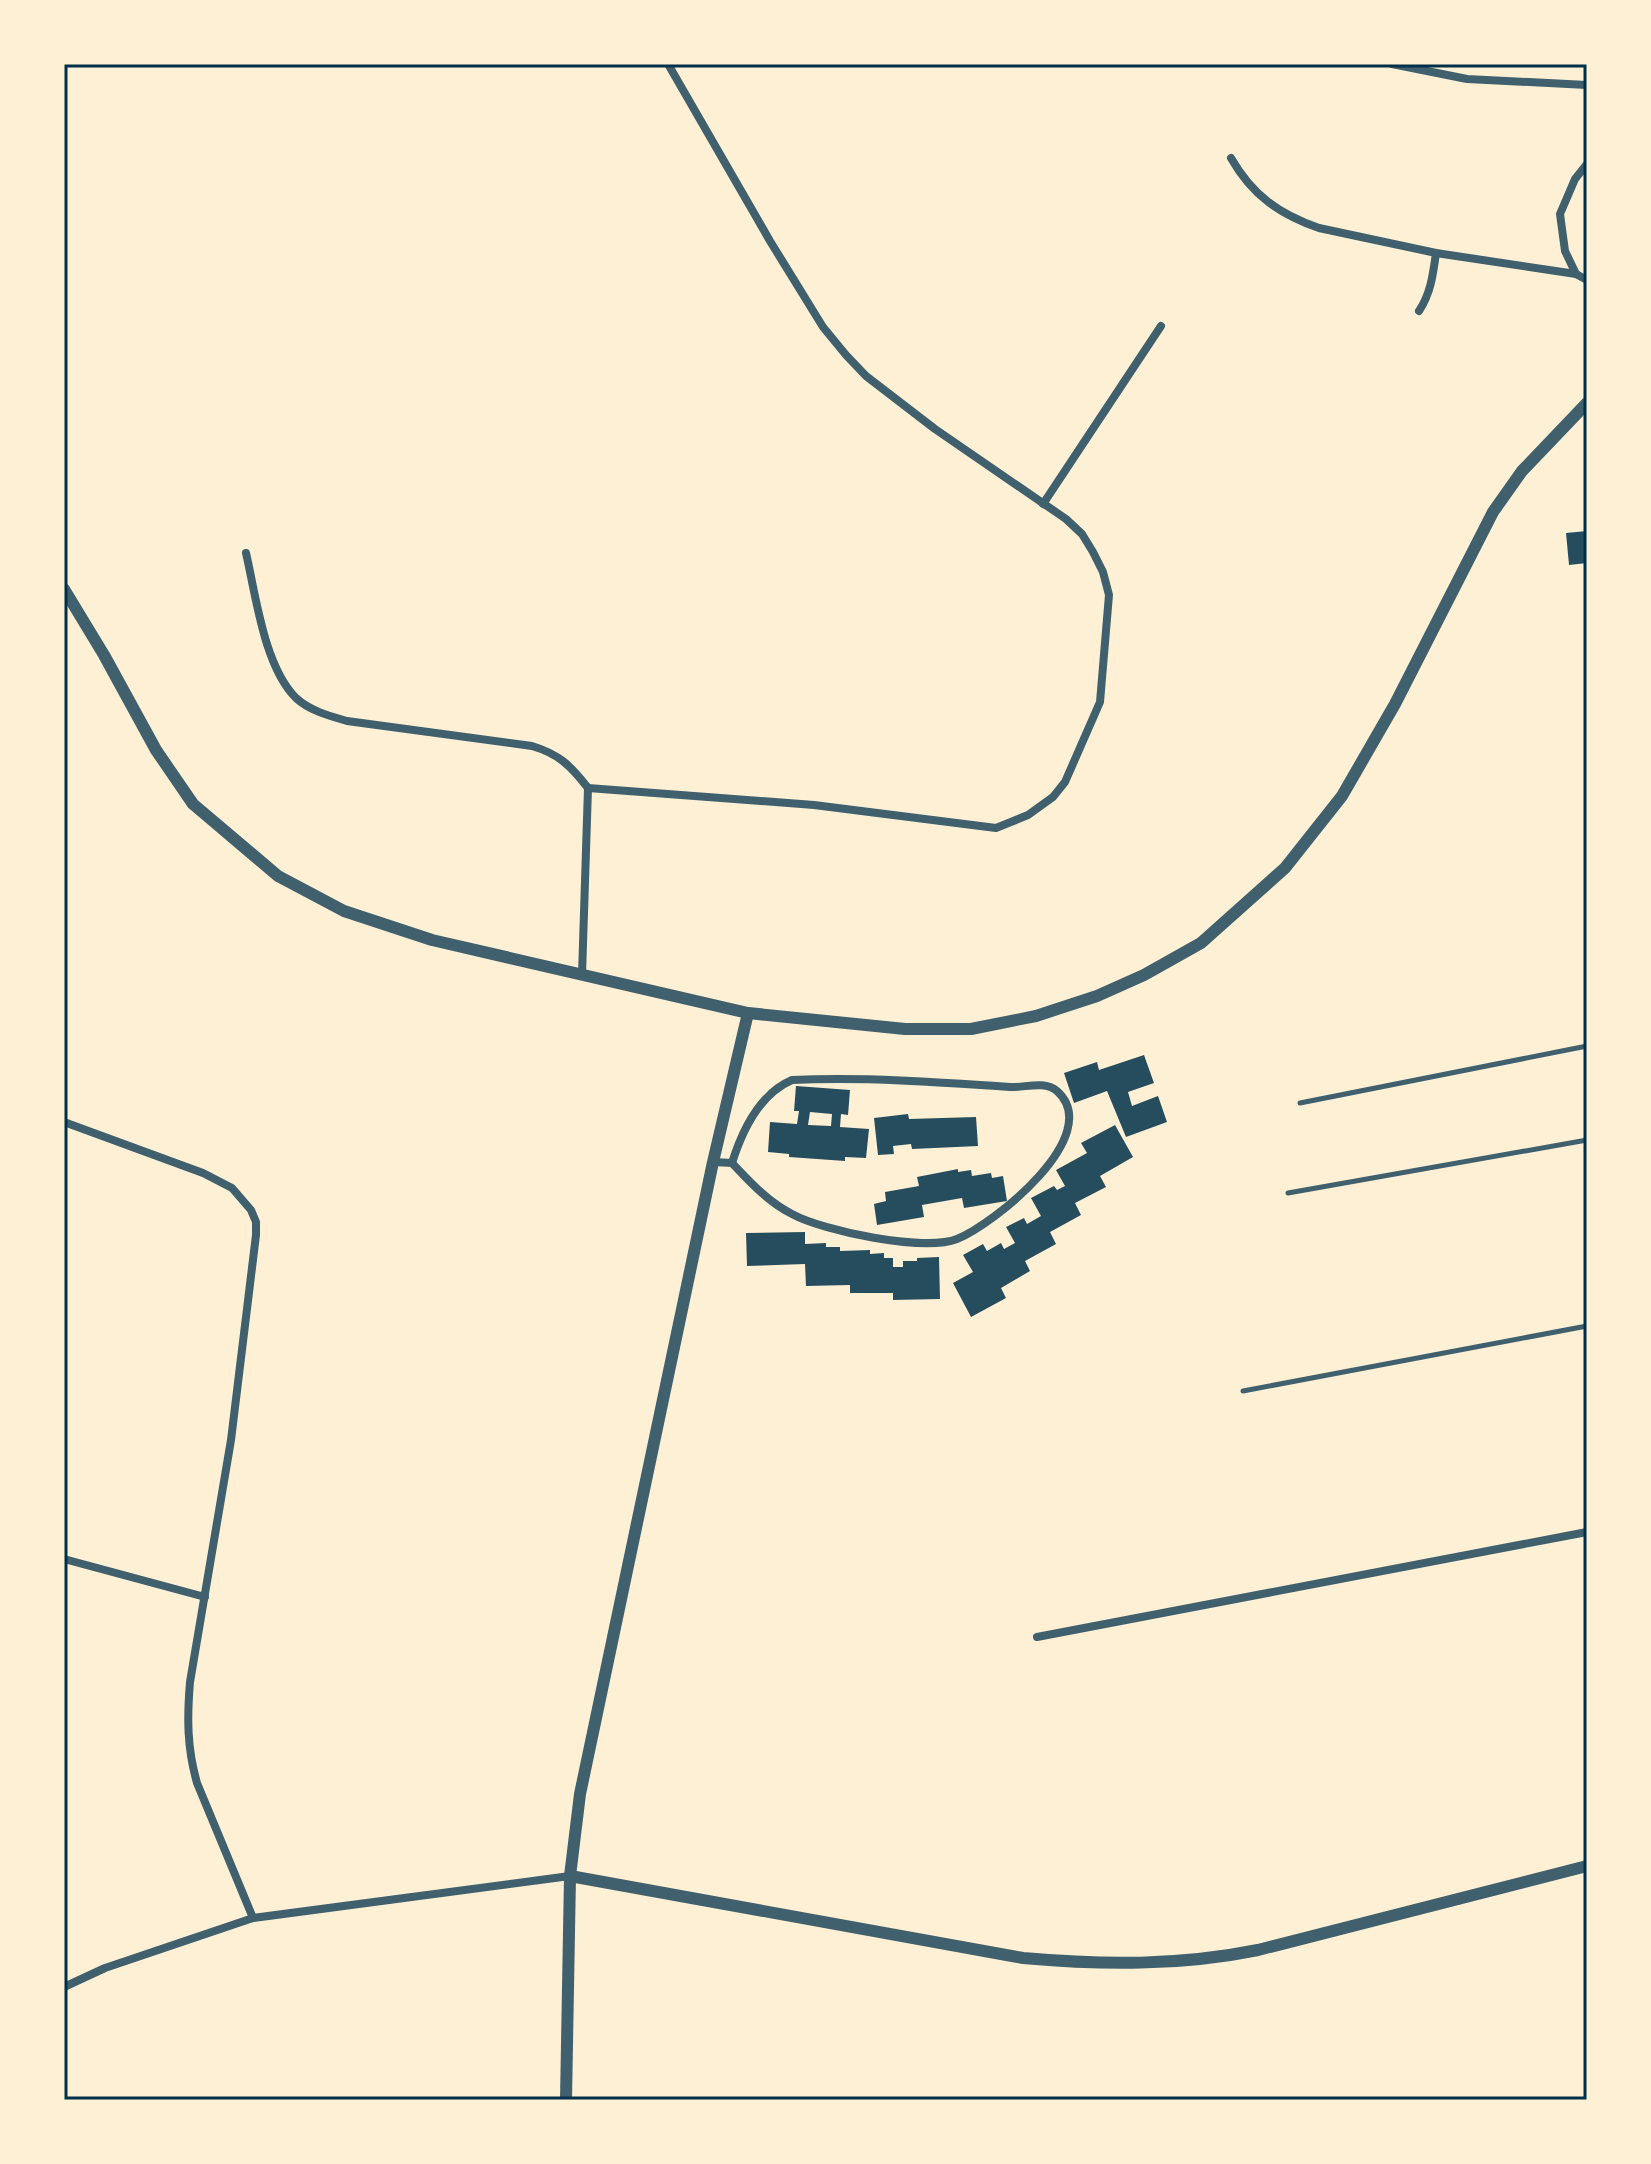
<svg xmlns="http://www.w3.org/2000/svg" width="1651" height="2164" viewBox="0 0 1651 2164" font-family="'Noto Serif',serif">
<style>
.building{fill:#264d5e;fill-rule:evenodd}
.lines{fill:none;stroke-linecap:round;stroke-linejoin:round}
.service{stroke:#3f606c;stroke-width:5}
.minor{stroke:#3f606c;stroke-width:8}
.tertiary{stroke:#3f606c;stroke-width:12}
.neatline{fill:none;stroke:#003049;stroke-width:3}
</style>
<rect width="100%" height="100%" fill="#fdf0d5"/>
<g class="building">
<path d="M1587 531V563L1569 565 1566 533Z"/>
<path d="M1144 1055 1154 1083 1128 1092 1132 1106 1158 1096 1167 1122 1126 1137 1107 1091 1074 1103 1064 1073 1097 1062 1099 1070Z"/>
<path d="M796 1086 850 1090 848 1115 841 1114 840 1127 869 1129 866 1158 845 1157V1161L789 1157V1154L768 1152 770 1122 797 1124 799 1111H794ZM810 1112 832 1114 831 1126 808 1125Z"/>
<path d="M908 1114 909 1119 976 1117 978 1146 912 1149 911 1144 893 1146 894 1154 878 1155 874 1118Z"/>
<path d="M1115 1125 1133 1157 1100 1176 1106 1187 1075 1203 1081 1215 1050 1232 1056 1244 1025 1261 1030 1271 1001 1288 1006 1298 971 1317 953 1283 973 1272 963 1255 983 1244 987 1251 1001 1243 1004 1249 1015 1243 1006 1227 1024 1218 1027 1224 1041 1216 1031 1198 1054 1186 1057 1190 1065 1186 1056 1170 1087 1153 1081 1143Z"/>
<path d="M958 1169V1172L971 1170 972 1176 991 1173 992 1178 1003 1176 1007 1201 964 1208 962 1198 922 1205 924 1217 877 1225 874 1204 886 1201 885 1192 919 1186 917 1177Z"/>
<path d="M805 1232V1244L826 1243V1247H840V1251L870 1250V1254L884 1253V1258H893V1267H903V1261H917V1258L939 1257 940 1299 893 1300V1293H850V1285L806 1286 805 1264 747 1266 746 1233Z"/>
</g>
<g class="lines">
<g class="service">
<path d="M1300 1103 1587 1046"/>
<path d="M1288 1193 1587 1140"/>
<path d="M1243 1391 1587 1326"/>
</g>
<g class="minor">
<path d="M1392 64 1467 79 1587 85"/>
<path d="M1231 158C1252 195 1279 214 1319 228L1436 253 1576 274"/>
<path d="M1587 164 1575 179 1560 214 1565 251 1576 274 1587 280"/>
<path d="M1419 311C1431 293 1433 274 1436 253"/>
<path d="M1043 504 1161 326"/>
<path d="M246 553C256 596 264 666 296 698 310 711 330 716 347 721L532 746C559 754 571 766 588 788L582 975"/>
<path d="M588 788 814 805 996 828 1028 815 1053 797 1065 782 1100 702 1109 595 1103 572 1093 552 1082 534 1066 519 935 429 866 376 846 355 823 327 770 241 668 64"/>
<path d="M64 1122 203 1173 232 1188 251 1210 256 1222V1235L231 1440 190 1682C187 1718 187 1748 197 1783L253 1918"/>
<path d="M713 1162 732 1163C750 1182 768 1202 792 1214 823 1231 924 1252 957 1239 994 1224 1106 1135 1057 1091 1044 1080 1025 1088 1010 1087 938 1082 864 1077 792 1080 759 1094 742 1131 732 1163"/>
<path d="M64 1559 205 1597"/>
<path d="M1037 1637 1587 1532"/>
<path d="M64 1987 105 1968 253 1918 570 1876"/>
</g>
<g class="tertiary">
<path d="M64 589 104 655 156 750 193 804 278 876 344 911 432 940 748 1013 905 1029H971L1036 1016 1097 996 1144 975 1201 943 1285 868 1342 796 1395 704 1493 512 1522 471 1587 403"/>
<path d="M570 1876 1023 1958C1103 1965 1179 1966 1258 1950L1587 1866"/>
<path d="M566 2100 570 1876 580 1794 713 1162 748 1013"/>
</g>
</g>
<rect width="1651" height="2164" fill="none" stroke="#fdf0d5" stroke-width="132"/>
<rect x="66" y="66" width="1519" height="2032" class="neatline"/>
</svg>
